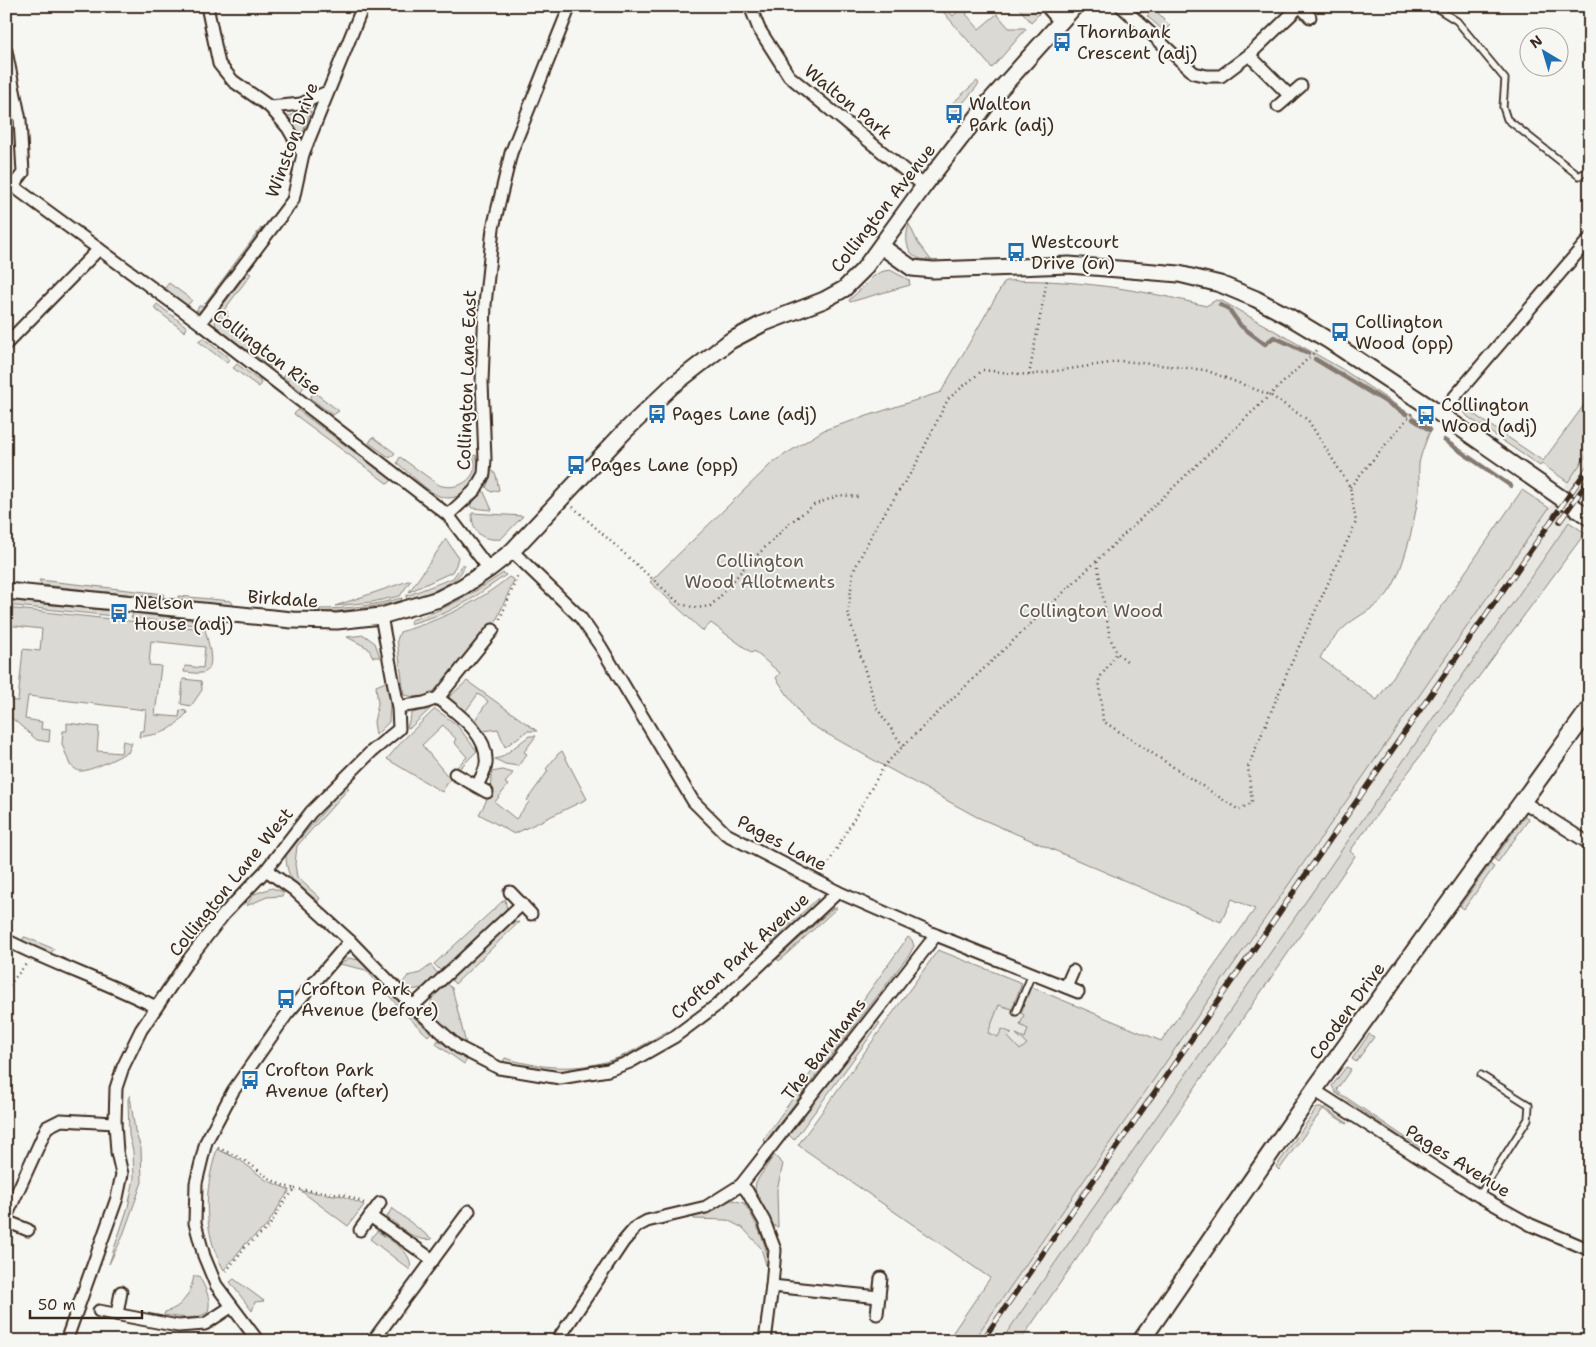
<svg xmlns="http://www.w3.org/2000/svg" width="1596" height="1347" viewBox="0 0 1596 1347" font-family="'Shantell Sans',sans-serif">
<style>
.built{fill:#e8e7e2}
.green{fill:#dad9d3;stroke:#8a8278}
.lines{fill:none;stroke-linecap:round;stroke-linejoin:round}
.stream{stroke:#857a71;stroke-width:4.5}
.service-casing{stroke:#3b2a1e;stroke-width:9}
.minor-casing{stroke:#3b2a1e;stroke-width:15}
.tertiary-casing{stroke:#3b2a1e;stroke-width:19}
.secondary-casing{stroke:#3b2a1e;stroke-width:20}
.path{stroke:#3b2a1e;stroke-width:2.5;stroke-dasharray:1 4;stroke-linecap:butt}
.service{stroke:#f6f6f2;stroke-width:5.5}
.minor{stroke:#f6f6f2;stroke-width:11}
.tertiary{stroke:#f6f6f2;stroke-width:15}
.secondary{stroke:#f6f6f2;stroke-width:16}
.rail-casing{stroke:#3b2a1e;stroke-width:5.5}
.rail{stroke:#f6f6f2;stroke-width:4;stroke-dasharray:11;stroke-linecap:butt}
.labels{text-anchor:middle;stroke-width:4;stroke-linejoin:round;paint-order:stroke}
.poi-label{font-size:18px;fill:#3b2a1e;stroke:#f6f6f2;text-anchor:start}
.street-label{font-size:18px;fill:#3b2a1e;stroke:#f6f6f2}
.park-label{font-size:18px;fill:#63564b;stroke:#f6f6f2}
</style>
<rect width="100%" height="100%" fill="#f6f6f2"/>
<filter id="ink" filterUnits="userSpaceOnUse"><feTurbulence type="fractalNoise" baseFrequency=".02" numOctaves="2"/><feDisplacementMap in="SourceGraphic" scale="10" xChannelSelector="R" yChannelSelector="G"/><feConvolveMatrix kernelMatrix="1 2 1 2 8 2 1 2 1" color-interpolation-filters="sRGB"/></filter>
<g filter="url(#ink)">
<path class="built" d="M1590 397V497L1587 496 1569 522 1585 533 1350 851 1355 856 1020 1341H947L990 1278 798 1145 938 950 1161 1040 1255 909 1298 814 1522 490 1549 508 1567 482 1541 464Z"/>
<g class="green">
<path d="M938 6H944L953 16 964 6H970L972 8 966 14 979 29 997 14 1009 28H1024L1026 29 992 68Z"/>
<path d="M1017 6H1032L1039 14 1031 22Z"/>
<path d="M1154 9 1170 25 1164 31 1147 16Z"/>
<path d="M977 81 979 84 952 116 946 109Z"/>
<path d="M311 111 301 137 288 116Z"/>
<path d="M909 224 918 243 931 260C928 260 922 260 918 258 905 252 905 236 909 224Z"/>
<path d="M261 228 264 230 205 308 200 311H196L199 306H203Z"/>
<path d="M890 270 909 280 910 285 850 302 849 300C852 297 855 295 858 292 871 281 872 272 890 270Z"/>
<path d="M248 272 251 274 218 318 220 319 227 311 230 329 278 364 273 369 216 327 215 322 216 314Z"/>
<path d="M1005 281C1066 278 1146 290 1206 306L1216 300 1222 301 1342 369 1431 428C1427 440 1421 452 1419 464 1418 473 1420 482 1419 491 1415 520 1405 565 1391 589 1381 606 1360 614 1347 625 1337 634 1326 646 1320 658L1377 700 1522 490 1549 508 973 1341H947L990 1278 798 1145 938 950 1022 983 1012 1009 999 1005 988 1033 998 1037 1002 1029 1012 1033 1008 1037 1020 1050 1027 1044 1016 1034 1025 1038 1028 1029 1020 1025 1024 1015 1021 1013 1031 987 1161 1041 1255 909 1232 899 1221 922 977 817 886 767 806 722 776 678 780 673 754 651 752 653 711 623 703 631 650 582 773 462 824 430 941 392Z"/>
<path d="M169 283 192 300 187 306 165 288Z"/>
<path d="M157 304 187 327 185 332 154 308Z"/>
<path d="M203 338 229 358 227 363 198 341Z"/>
<path d="M237 364 261 382 259 387 233 368Z"/>
<path d="M287 371 305 385 301 391 283 377Z"/>
<path d="M314 392 339 411 333 415 310 398Z"/>
<path d="M1590 397V450L1568 482 1542 464 1540 466 1500 439 1503 434 1543 461Z"/>
<path d="M1466 409 1500 432 1496 436 1468 417 1463 411Z"/>
<path d="M298 410 392 480 388 484 294 414Z"/>
<path d="M373 437 395 453 390 458 369 443Z"/>
<path d="M476 455 480 472C450 522 429 489 397 463L400 457 439 485C453 490 471 484 475 468 476 464 474 459 473 456Z"/>
<path d="M491 469 496 475 499 490 491 492 486 487 490 478Z"/>
<path d="M483 490 492 510 472 508 470 506Z"/>
<path d="M472 513 523 516 501 539C481 541 472 532 472 513Z"/>
<path d="M1569 522 1585 533 1350 851 1355 856 1020 1341H1001Z"/>
<path d="M446 539 458 557 456 565 452 572 409 592Z"/>
<path d="M462 565H465C458 586 426 593 407 600L406 596 453 578Z"/>
<path d="M503 573 506 575 470 600 445 613 410 624 411 620C445 610 474 593 503 573Z"/>
<path d="M509 577 514 580 496 621C486 627 483 636 476 645 467 657 440 691 427 696 419 699 411 696 404 695L397 640 400 632C440 620 476 604 509 577Z"/>
<path d="M39 580 164 594 162 598 42 585Z"/>
<path d="M411 580 400 596 372 602 335 606Z"/>
<path d="M178 596 231 601 234 606 179 600Z"/>
<path d="M402 598 401 601C374 607 348 611 320 612L319 609C348 609 374 605 402 598Z"/>
<path d="M6 600 112 611 113 616 6 605Z"/>
<path d="M6 608 205 629C207 640 219 672 201 673 196 674 190 672 184 672L185 666 203 668 205 647 151 641 149 665 161 666 155 715 179 717 180 710 186 711 187 713C169 733 164 733 139 737L140 731H144L146 710 28 696 25 719 42 722 41 729 50 730 49 742 37 740 6 713V700L18 701 23 649 40 651 42 629 6 625Z"/>
<path d="M133 613 201 621 204 626 131 618Z"/>
<path d="M364 635 375 643 380 657H373L368 648 347 637Z"/>
<path d="M183 679 201 681 202 690 191 706 181 704Z"/>
<path d="M388 681 390 705 389 722 376 735 374 722 378 704 376 686Z"/>
<path d="M467 681 537 731H527L505 747 498 729 483 731 475 720 488 701 478 694 465 712 449 697Z"/>
<path d="M431 708 410 728 407 727 412 713Z"/>
<path d="M435 709 456 724 477 751 458 770 455 769 467 757 454 742 456 739 443 725 422 745 450 779 442 792 387 759 404 739Z"/>
<path d="M67 723 99 727 97 751 121 753 123 741 132 743 128 753H125C118 758 88 772 80 771 77 771 73 767 70 765L62 744 63 731H67Z"/>
<path d="M529 736H536L524 752 527 754 518 766 505 764 495 759 502 757Z"/>
<path d="M562 751 587 799 514 834 479 814C489 798 491 791 491 772L503 770 513 773 505 783 508 785 495 802 516 819 529 802 527 800 548 771 546 769 558 754Z"/>
<path d="M345 786 349 788 297 846 295 864 297 877 320 898 318 901C298 886 286 881 286 855Z"/>
<path d="M1525 816 1529 819 1498 862 1494 859Z"/>
<path d="M1490 864 1494 867 1464 909 1460 906Z"/>
<path d="M272 888 284 892 282 896 267 897 246 906 254 894Z"/>
<path d="M818 898 816 904 773 944 771 942Z"/>
<path d="M505 899 507 910 442 972 434 964Z"/>
<path d="M833 908H837L779 961 777 959Z"/>
<path d="M519 922 455 984 451 979 511 923Z"/>
<path d="M24 937H25L54 949 50 954 22 941Z"/>
<path d="M908 937 912 940 914 946 909 955 765 1142 763 1140Z"/>
<path d="M349 958 359 960 407 1011 431 1033 428 1036 405 1014 366 970 340 964Z"/>
<path d="M431 965 438 974 423 988 410 990 401 985 408 976 420 973Z"/>
<path d="M446 983 452 988 466 1044 430 1015 432 997Z"/>
<path d="M876 1021 880 1023 794 1140 788 1134Z"/>
<path d="M668 1031 670 1034 628 1057 605 1065 560 1072 527 1069 503 1062 505 1058C544 1070 588 1072 627 1054 641 1047 654 1038 668 1031Z"/>
<path d="M1369 1034 1374 1037 1356 1062 1352 1059Z"/>
<path d="M438 1040 467 1060 464 1064 436 1044Z"/>
<path d="M1346 1067 1351 1069 1337 1089 1338 1092 1427 1152 1426 1154 1336 1093 1332 1086Z"/>
<path d="M130 1095 135 1131 141 1148 142 1182 122 1238 109 1264 128 1207 134 1179 133 1151 129 1135 128 1099Z"/>
<path d="M1317 1108H1325L1346 1122 1347 1124 1323 1109 1279 1170 1276 1167Z"/>
<path d="M217 1149 240 1160 266 1180 290 1190 282 1201 266 1227 246 1243 224 1270C202 1232 204 1190 217 1149Z"/>
<path d="M774 1155 783 1164 777 1190 778 1227 774 1226 755 1190 756 1182Z"/>
<path d="M301 1191 343 1196 364 1205 348 1226Z"/>
<path d="M732 1200 744 1203C758 1226 765 1239 769 1265H766L761 1248 743 1228 727 1220 694 1219 693 1216Z"/>
<path d="M392 1208 432 1239C415 1243 400 1226 387 1217Z"/>
<path d="M377 1231C390 1241 414 1251 410 1270L370 1239Z"/>
<path d="M194 1276H199C205 1288 212 1298 208 1312 195 1321 179 1317 164 1315L165 1312C183 1307 190 1294 194 1276Z"/>
<path d="M234 1279 264 1301 255 1302 252 1311 230 1282Z"/>
</g>
<g class="lines">
<g class="stream">
<path d="M1220 305 1228 308 1241 326 1265 344 1274 337 1308 353"/>
<path d="M1315 359 1406 414"/>
<path d="M1413 419 1430 430"/>
<path d="M1444 440 1511 486"/>
</g>
<g class="service-casing">
<g id="service">
<path d="M1433 6 1457 21 1505 79 1503 107 1507 119 1579 176 1590 169"/>
<path d="M1016 1012 1032 974"/>
<path d="M1479 1196 1528 1119 1529 1105 1481 1075"/>
</g>
</g>
<g class="minor-casing">
<g id="minor">
<path d="M207 6 219 64 233 81 270 107 288 128 303 154"/>
<path d="M750 6 759 29 789 76 924 186"/>
<path d="M1046 6 1060 22"/>
<path d="M1121 6 1194 73 1207 76H1221L1249 55 1300 6"/>
<path d="M1300 6 1310 17"/>
<path d="M6 51 20 120 23 173 13 186"/>
<path d="M1249 55 1290 96"/>
<path d="M1278 106 1301 86"/>
<path d="M270 107 301 104 327 92"/>
<path d="M6 181 200 323 448 515 489 569"/>
<path d="M200 323 293 200 303 154 363 6"/>
<path d="M6 344 99 249"/>
<path d="M1440 414 1590 238"/>
<path d="M448 515 475 490 484 474 485 459 482 382 485 305 493 228 511 153 570 6"/>
<path d="M512 551 580 617 601 647 693 801 726 834 838 892 936 935 1078 992"/>
<path d="M438 698C458 714 489 735 486 764 485 772 480 779 477 786"/>
<path d="M398 707 424 703 438 698 493 630"/>
<path d="M455 774 487 792"/>
<path d="M1522 801 1590 844"/>
<path d="M266 870 293 889 350 941 413 1006 458 1047 499 1068 560 1078 608 1070 630 1062 674 1037 717 1005 838 892"/>
<path d="M510 892 531 914"/>
<path d="M6 940C55 965 107 982 156 1007"/>
<path d="M1066 987 1073 971"/>
<path d="M413 1006 522 904"/>
<path d="M1314 1090 1479 1196 1531 1225 1590 1250"/>
<path d="M741 1185 747 1191 764 1221 775 1250 772 1286 765 1341"/>
<path d="M370 1216 433 1260"/>
<path d="M6 1217 47 1127 61 1120 115 1123"/>
<path d="M6 1221 28 1230"/>
<path d="M360 1230 380 1203"/>
<path d="M772 1286 879 1297"/>
<path d="M99 1311 178 1326 205 1324 231 1307"/>
<path d="M117 1314 121 1292"/>
<path d="M877 1314 881 1278"/>
<path d="M66 1341 117 1198 122 1174 117 1152 115 1123 116 1088 123 1067 141 1030 189 959 224 914 266 870 311 812 371 752 399 729 398 707 381 616"/>
<path d="M258 1341 216 1285 204 1256 195 1223 196 1183 206 1142 233 1091 287 1014 350 941"/>
<path d="M373 1341 469 1211"/>
<path d="M557 1341 623 1242 636 1227 647 1221 706 1207 741 1185 936 935"/>
</g>
</g>
<g class="tertiary-casing">
<g id="tertiary">
<path d="M881 246 912 268 933 270 1069 265 1179 274 1220 284 1256 299 1288 316 1328 340 1440 414 1590 518"/>
<path d="M6 591 292 620 337 621 381 616 439 599 462 587 489 569 512 551 624 432 672 386 730 341 762 324 824 300 844 289 863 270 924 186 988 103 1075 6"/>
</g>
</g>
<g class="secondary-casing">
<path id="secondary" d="M1141 1341 1314 1090 1590 708"/>
</g>
<g class="path">
<path d="M1029 375 1047 280"/>
<path d="M1350 487 1412 413"/>
<path d="M573 507 680 604 697 608 710 606 719 598 743 569 791 522 814 505 840 495 858 497"/>
<path d="M1097 562 1110 638 1117 653 1128 662"/>
<path d="M500 619 518 575"/>
<path d="M903 746 876 707 848 614 853 572 876 526 914 468 948 399 983 370 1029 375 1123 361 1205 370 1270 395 1308 420 1350 487 1356 522 1291 664 1248 767 1252 802 1239 810 1103 721 1099 679 1117 653"/>
<path d="M824 871 884 766 903 746 1317 350"/>
<path d="M6 989 27 963"/>
<path d="M218 1148C225 1151 233 1154 240 1158 262 1170 267 1182 295 1189L284 1202 268 1228 245 1247 224 1274"/>
<path d="M295 1189 343 1194 364 1203"/>
</g>
<use href="#service" class="service"/>
<use href="#minor" class="minor"/>
<use href="#tertiary" class="tertiary"/>
<use href="#secondary" class="secondary"/>
<g class="rail-casing">
<g id="rail">
<path d="M1560 521 1590 478"/>
<path d="M982 1341 1590 465"/>
</g>
</g>
<use href="#rail" class="rail"/>
</g>
</g>
<defs>
<g id="bus-bare" transform="scale(1.5)"><path d="M-5-6H5V4H4V6H2V4H-2V6H-4V4H-5ZM-3.5-4V0h7V-4ZM-3.5 1.2v1.5H-2V1.2ZM2 1.2v1.5H3.5V1.2Z" fill="#1f6fb2" stroke="#f6f6f2" stroke-width="2.5" paint-order="stroke"/></g>
</defs>
<g fill-rule="evenodd">
<use href="#bus-bare" x="1062" y="42"/>
<use href="#bus-bare" x="954" y="114"/>
<use href="#bus-bare" x="1016" y="252"/>
<use href="#bus-bare" x="1340" y="332"/>
<use href="#bus-bare" x="657" y="414"/>
<use href="#bus-bare" x="1426" y="415"/>
<use href="#bus-bare" x="576" y="465"/>
<use href="#bus-bare" x="119" y="613"/>
<use href="#bus-bare" x="286" y="999"/>
<use href="#bus-bare" x="250" y="1080"/>
</g>
<g class="labels">
<g class="poi-label">
<text x="1077" y="38">Thornbank<tspan x="1077" dy="21">Crescent (adj)</tspan></text>
<text x="969" y="110">Walton<tspan x="969" dy="21">Park (adj)</tspan></text>
<text x="1031" y="248">Westcourt<tspan x="1031" dy="21">Drive (on)</tspan></text>
<text x="1355" y="328">Collington<tspan x="1355" dy="21">Wood (opp)</tspan></text>
<text x="1441" y="411">Collington<tspan x="1441" dy="21">Wood (adj)</tspan></text>
<text x="672" y="420">Pages Lane (adj)</text>
<text x="591" y="471">Pages Lane (opp)</text>
<text x="134" y="609">Nelson<tspan x="134" dy="21">House (adj)</tspan></text>
<text x="301" y="995">Crofton Park<tspan x="301" dy="21">Avenue (before)</tspan></text>
<text x="265" y="1076">Crofton Park<tspan x="265" dy="21">Avenue (after)</tspan></text>
</g>
<g class="street-label">
<text transform="translate(848 102) rotate(39)" y="6">Walton Park</text>
<text transform="translate(292 140) rotate(-70)" y="6">Winston Drive</text>
<text transform="translate(883 208) rotate(-52)" y="6">Collington Avenue</text>
<text transform="translate(267 352) rotate(37)" y="6">Collington Rise</text>
<text transform="translate(467 380) rotate(-88)" y="6">Collington Lane East</text>
<text transform="translate(283 599) rotate(4)" y="6">Birkdale</text>
<text transform="translate(782 843) rotate(28)" y="6">Pages Lane</text>
<text transform="translate(231 882) rotate(-51)" y="6">Collington Lane West</text>
<text transform="translate(740 956) rotate(-42)" y="6">Crofton Park Avenue</text>
<text transform="translate(1347 1011) rotate(-54)" y="6">Cooden Drive</text>
<text transform="translate(824 1049) rotate(-52)" y="6">The Barnhams</text>
<text transform="translate(1458 1161) rotate(32)" y="6">Pages Avenue</text>
</g>
<g class="park-label">
<text x="760" y="567">Collington<tspan x="760" dy="21">Wood Allotments</tspan></text>
<text x="1091" y="617">Collington Wood</text>
</g>
</g>
<rect width="1596" height="1347" fill="none" stroke="#f6f6f2" stroke-width="25"/>
<rect x="12" y="12" width="1571" height="1322" fill="none" stroke="#3b2a1e" stroke-width="2" filter="url(#ink)"/>
<g transform="translate(1544 52) rotate(322)"><circle r="24" fill="#f6f6f2" stroke="#aba49d"/>
<path d="M0-4L9 19L0 12L-9 19Z" fill="#1f6fb2"/>
<text y="-8" font-size="14" font-weight="bold" text-anchor="middle" fill="#3b2a1e">N</text>
</g>
<path d="M30 1310v8h112v-8" fill="none" stroke="#3b2a1e" stroke-width="2.5"/>
<text x="38" y="1310" font-size="15" fill="#3b2a1e" stroke="#f6f6f2" stroke-width="4" paint-order="stroke">50 m</text>
</svg>
